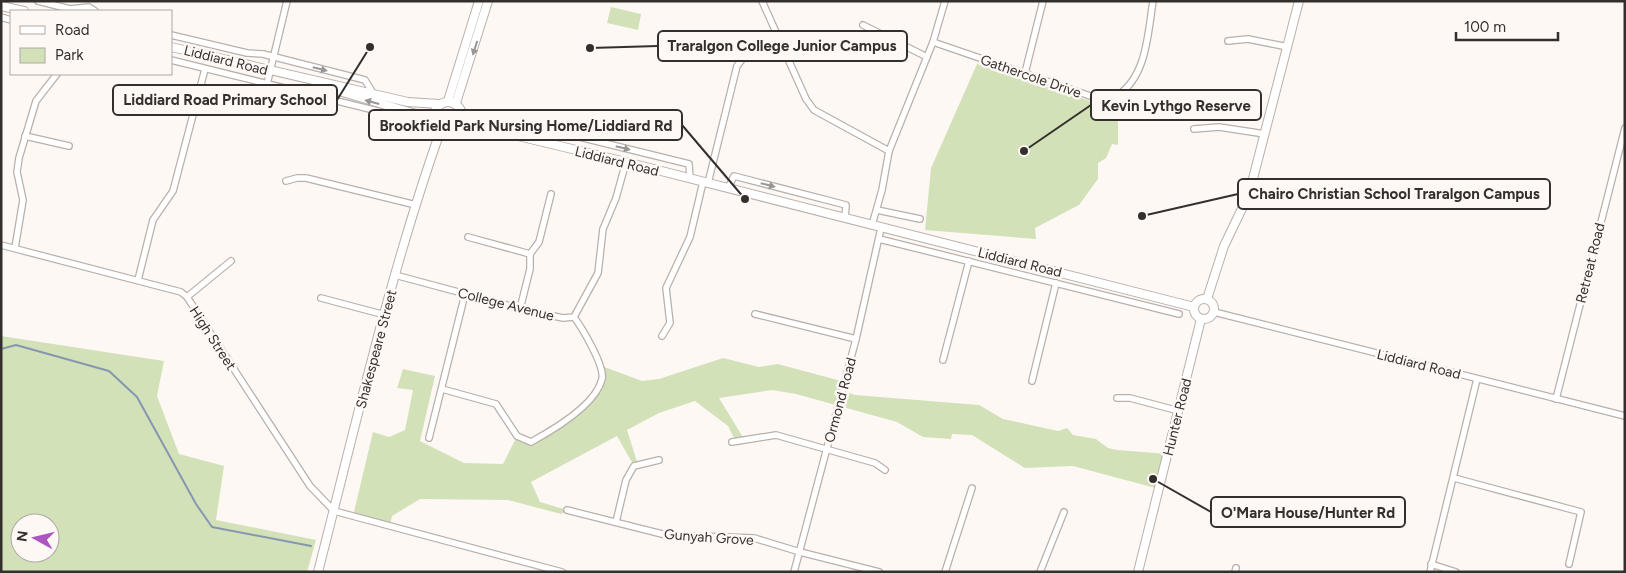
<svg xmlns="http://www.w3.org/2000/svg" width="1626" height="573" viewBox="0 0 1626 573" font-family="Figtree,sans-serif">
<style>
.green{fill:#d3e1b8;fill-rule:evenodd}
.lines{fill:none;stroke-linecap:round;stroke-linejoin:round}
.stream{stroke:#8696b1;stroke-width:2}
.street-casing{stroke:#bab0ab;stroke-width:8}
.secondary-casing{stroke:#bab0ab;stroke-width:10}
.street{stroke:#fff;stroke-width:5.5}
.secondary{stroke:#fff;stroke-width:8}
.oneway{fill:#999796}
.labels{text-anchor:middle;stroke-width:5;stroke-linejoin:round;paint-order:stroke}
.street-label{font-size:14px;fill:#332f2d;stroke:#fef8f5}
.leader{fill:none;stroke:#332f2d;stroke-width:2}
.callout-dot{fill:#332f2d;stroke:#fef8f5;stroke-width:2}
.callout{fill:#fef8f5;stroke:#332f2d;stroke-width:2}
.callout-label{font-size:15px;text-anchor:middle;font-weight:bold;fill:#332f2d}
</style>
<rect width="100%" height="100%" fill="#fef8f5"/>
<g class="green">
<path d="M611 7 641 14 638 30 607 23Z"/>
<path d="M977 64 1118 110V145L1112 144 1106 158 1098 163V179L1079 205 1035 228 1036 239 925 230 931 168Z"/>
<path d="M1 336 164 361 157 396 179 454 224 466 216 520 316 540 307 572H1ZM20 523H50V553H20Z"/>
<path d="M723 358 759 367 778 364 845 382 843 391 855 395 979 405 1003 419 1058 431 1067 428 1073 435 1096 439 1108 448 1117 450 1168 454 1159 489 1073 466 1025 468 972 435 952 434 951 439 923 437 897 422 796 394 772 390 719 398 744 439 736 442 728 426 695 401 659 413 627 430 638 465 634 466 617 436 531 482 540 502 567 510 561 514 508 500 420 499 392 516 390 526 353 516 373 432 389 437 405 430 413 390 397 388 403 369 435 376 420 441 464 463 503 464 517 436 532 440C560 423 603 403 599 365L642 381 659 379Z"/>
</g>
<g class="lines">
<path class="stream" d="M1 349 16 345 109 371 137 397 196 504 212 527 311 546"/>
<g class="street-casing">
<g id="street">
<path d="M38 1 70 9 89 7 95 11"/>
<path d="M762 1 806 99 814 110 889 151"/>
<path d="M1 17 11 20"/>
<path d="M863 25 927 57"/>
<path d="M171 35 247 53 263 54 365 80 373 93"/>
<path d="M1228 41 1248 39 1288 47"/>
<path d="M933 42 1099 99C1105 98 1114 98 1118 95 1147 76 1148 32 1153 1"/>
<path d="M171 60 402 117"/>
<path d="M1025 73 1043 1"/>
<path d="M267 84 287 1"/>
<path d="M1194 129 1219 127 1265 134"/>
<path d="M514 135 521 124 539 127 689 164 690 179"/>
<path d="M25 136 69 146"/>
<path d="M286 181 297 178H306L416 205"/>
<path d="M708 183 737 66 755 43 777 33"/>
<path d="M728 188 734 176 846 205 845 218"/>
<path d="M877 210 920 219"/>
<path d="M872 225 882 190 889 151 933 42 945 1"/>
<path d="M468 237 530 254"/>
<path d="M879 239 1179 314"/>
<path d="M1 245 181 292 187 297 310 486 334 511 562 572"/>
<path d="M15 248 23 200 17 172 19 158 36 101 57 74"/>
<path d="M395 275 525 310 563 318 574 317 598 273 603 229 616 198 626 162"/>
<path d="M138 280 153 220 173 191 205 69"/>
<path d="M187 297 231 261"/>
<path d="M321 298 385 315"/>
<path d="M520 309 530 269V254L539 242 551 194"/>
<path d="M1214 312 1625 416"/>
<path d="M755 314 856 339"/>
<path d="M662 336 670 323 666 288 690 237 703 182"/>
<path d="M943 360 969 261"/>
<path d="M1032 381 1056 283"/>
<path d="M442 389 496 404 517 436 531 442C553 430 596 405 602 379 605 366 582 328 574 317"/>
<path d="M1117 398H1130L1179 411"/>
<path d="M1556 399 1625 128"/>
<path d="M429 438 465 294"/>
<path d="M732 442 776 435 875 463 885 470"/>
<path d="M1454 478 1581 512 1569 564"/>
<path d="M567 510 666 535 754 538 800 552 879 572"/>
<path d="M616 522 626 480 634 466 659 460"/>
<path d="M1431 564 1456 572"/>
<path d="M794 572 856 339 881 228"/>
<path d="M945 572 972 488"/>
<path d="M1040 572 1064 512"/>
<path d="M1235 572 1236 568"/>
<path d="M1430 572 1477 379"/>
</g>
</g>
<g class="secondary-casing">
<g id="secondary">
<path d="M1 6 24 11"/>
<path d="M171 47 408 102 439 104"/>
<path d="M329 88 416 114 435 123"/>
<path d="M448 101 479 1"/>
<circle cx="448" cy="116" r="14"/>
<path d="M456 103 488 1"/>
<path d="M463 113 504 131"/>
<path d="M457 127 514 135 626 162 1194 307"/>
<circle cx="1204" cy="309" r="10"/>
<path d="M1207 299 1224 246 1249 194 1299 1"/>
<path d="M318 572C356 424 390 273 441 129"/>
<path d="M1138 572 1201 319"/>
</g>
</g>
<use href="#street" class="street"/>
<use href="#secondary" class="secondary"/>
</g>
<defs><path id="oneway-solid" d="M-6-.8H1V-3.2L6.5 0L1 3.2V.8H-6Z" transform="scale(1.25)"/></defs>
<g class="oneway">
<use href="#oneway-solid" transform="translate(475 48) rotate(108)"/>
<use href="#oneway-solid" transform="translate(320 69) rotate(14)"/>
<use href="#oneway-solid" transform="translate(372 102) rotate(-165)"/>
<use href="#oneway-solid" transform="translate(623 148) rotate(14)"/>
<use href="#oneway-solid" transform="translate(768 185) rotate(14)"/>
</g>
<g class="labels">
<g class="street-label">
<text transform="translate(226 60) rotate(14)" y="5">Liddiard Road</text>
<text transform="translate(1031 76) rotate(19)" y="5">Gathercole Drive</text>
<text transform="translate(617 161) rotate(14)" y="5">Liddiard Road</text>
<text transform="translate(1020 262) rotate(14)" y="5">Liddiard Road</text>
<text transform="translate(1590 263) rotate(-76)" y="5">Retreat Road</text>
<text transform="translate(506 304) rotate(14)" y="5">College Avenue</text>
<text transform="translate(213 338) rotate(57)" y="5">High Street</text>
<text transform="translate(376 349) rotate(-75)" y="5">Shakespeare Street</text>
<text transform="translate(1419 364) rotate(14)" y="5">Liddiard Road</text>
<text transform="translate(840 400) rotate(-75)" y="5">Ormond Road</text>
<text transform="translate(1177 417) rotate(-76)" y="5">Hunter Road</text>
<text transform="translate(709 537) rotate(4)" y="5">Gunyah Grove</text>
</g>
</g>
<path class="leader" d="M590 48L658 46M370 47L337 100M1024 151L1091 105M745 199L682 125M1142 216L1238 194M1153 479L1211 512"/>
<g class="callout-dot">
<circle cx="590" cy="48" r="5"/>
<circle cx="370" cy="47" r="5"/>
<circle cx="1024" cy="151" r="5"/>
<circle cx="745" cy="199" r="5"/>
<circle cx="1142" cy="216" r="5"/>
<circle cx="1153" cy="479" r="5"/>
</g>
<g class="callout">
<rect x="658" y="31" width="249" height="30" rx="5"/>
<rect x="113" y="85" width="224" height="30" rx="5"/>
<rect x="1091" y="90" width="170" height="30" rx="5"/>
<rect x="369" y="110" width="313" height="30" rx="5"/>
<rect x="1238" y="179" width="312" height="30" rx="5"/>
<rect x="1211" y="497" width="194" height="30" rx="5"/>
</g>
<g class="callout-label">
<text x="782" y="51">Traralgon College Junior Campus</text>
<text x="225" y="105">Liddiard Road Primary School</text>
<text x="1176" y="111">Kevin Lythgo Reserve</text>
<text x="526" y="131">Brookfield Park Nursing Home/Liddiard Rd</text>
<text x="1394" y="199">Chairo Christian School Traralgon Campus</text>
<text x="1308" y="518">O'Mara House/Hunter Rd</text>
</g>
<rect width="1626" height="573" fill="none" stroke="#332f2d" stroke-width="5"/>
<rect x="10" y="10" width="162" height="65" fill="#fef8f5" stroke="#ada8a5"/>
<rect x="20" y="26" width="25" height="8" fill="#ffffff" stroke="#ada8a5"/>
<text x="55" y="35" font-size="15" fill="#332f2d">Road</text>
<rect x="20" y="48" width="25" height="15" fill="#d3e1b8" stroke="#ada8a5"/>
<text x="55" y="60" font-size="15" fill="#332f2d">Park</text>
<g transform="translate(35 538) rotate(278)"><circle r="24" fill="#fef8f5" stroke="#ada8a5"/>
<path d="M0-4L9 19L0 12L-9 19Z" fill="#ac55c3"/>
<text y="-8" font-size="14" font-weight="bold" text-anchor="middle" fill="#332f2d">N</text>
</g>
<path d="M1456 32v8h102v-8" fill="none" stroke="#332f2d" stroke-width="2.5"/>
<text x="1464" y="32" font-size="15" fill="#332f2d" stroke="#fef8f5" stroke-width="4" paint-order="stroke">100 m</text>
</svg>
